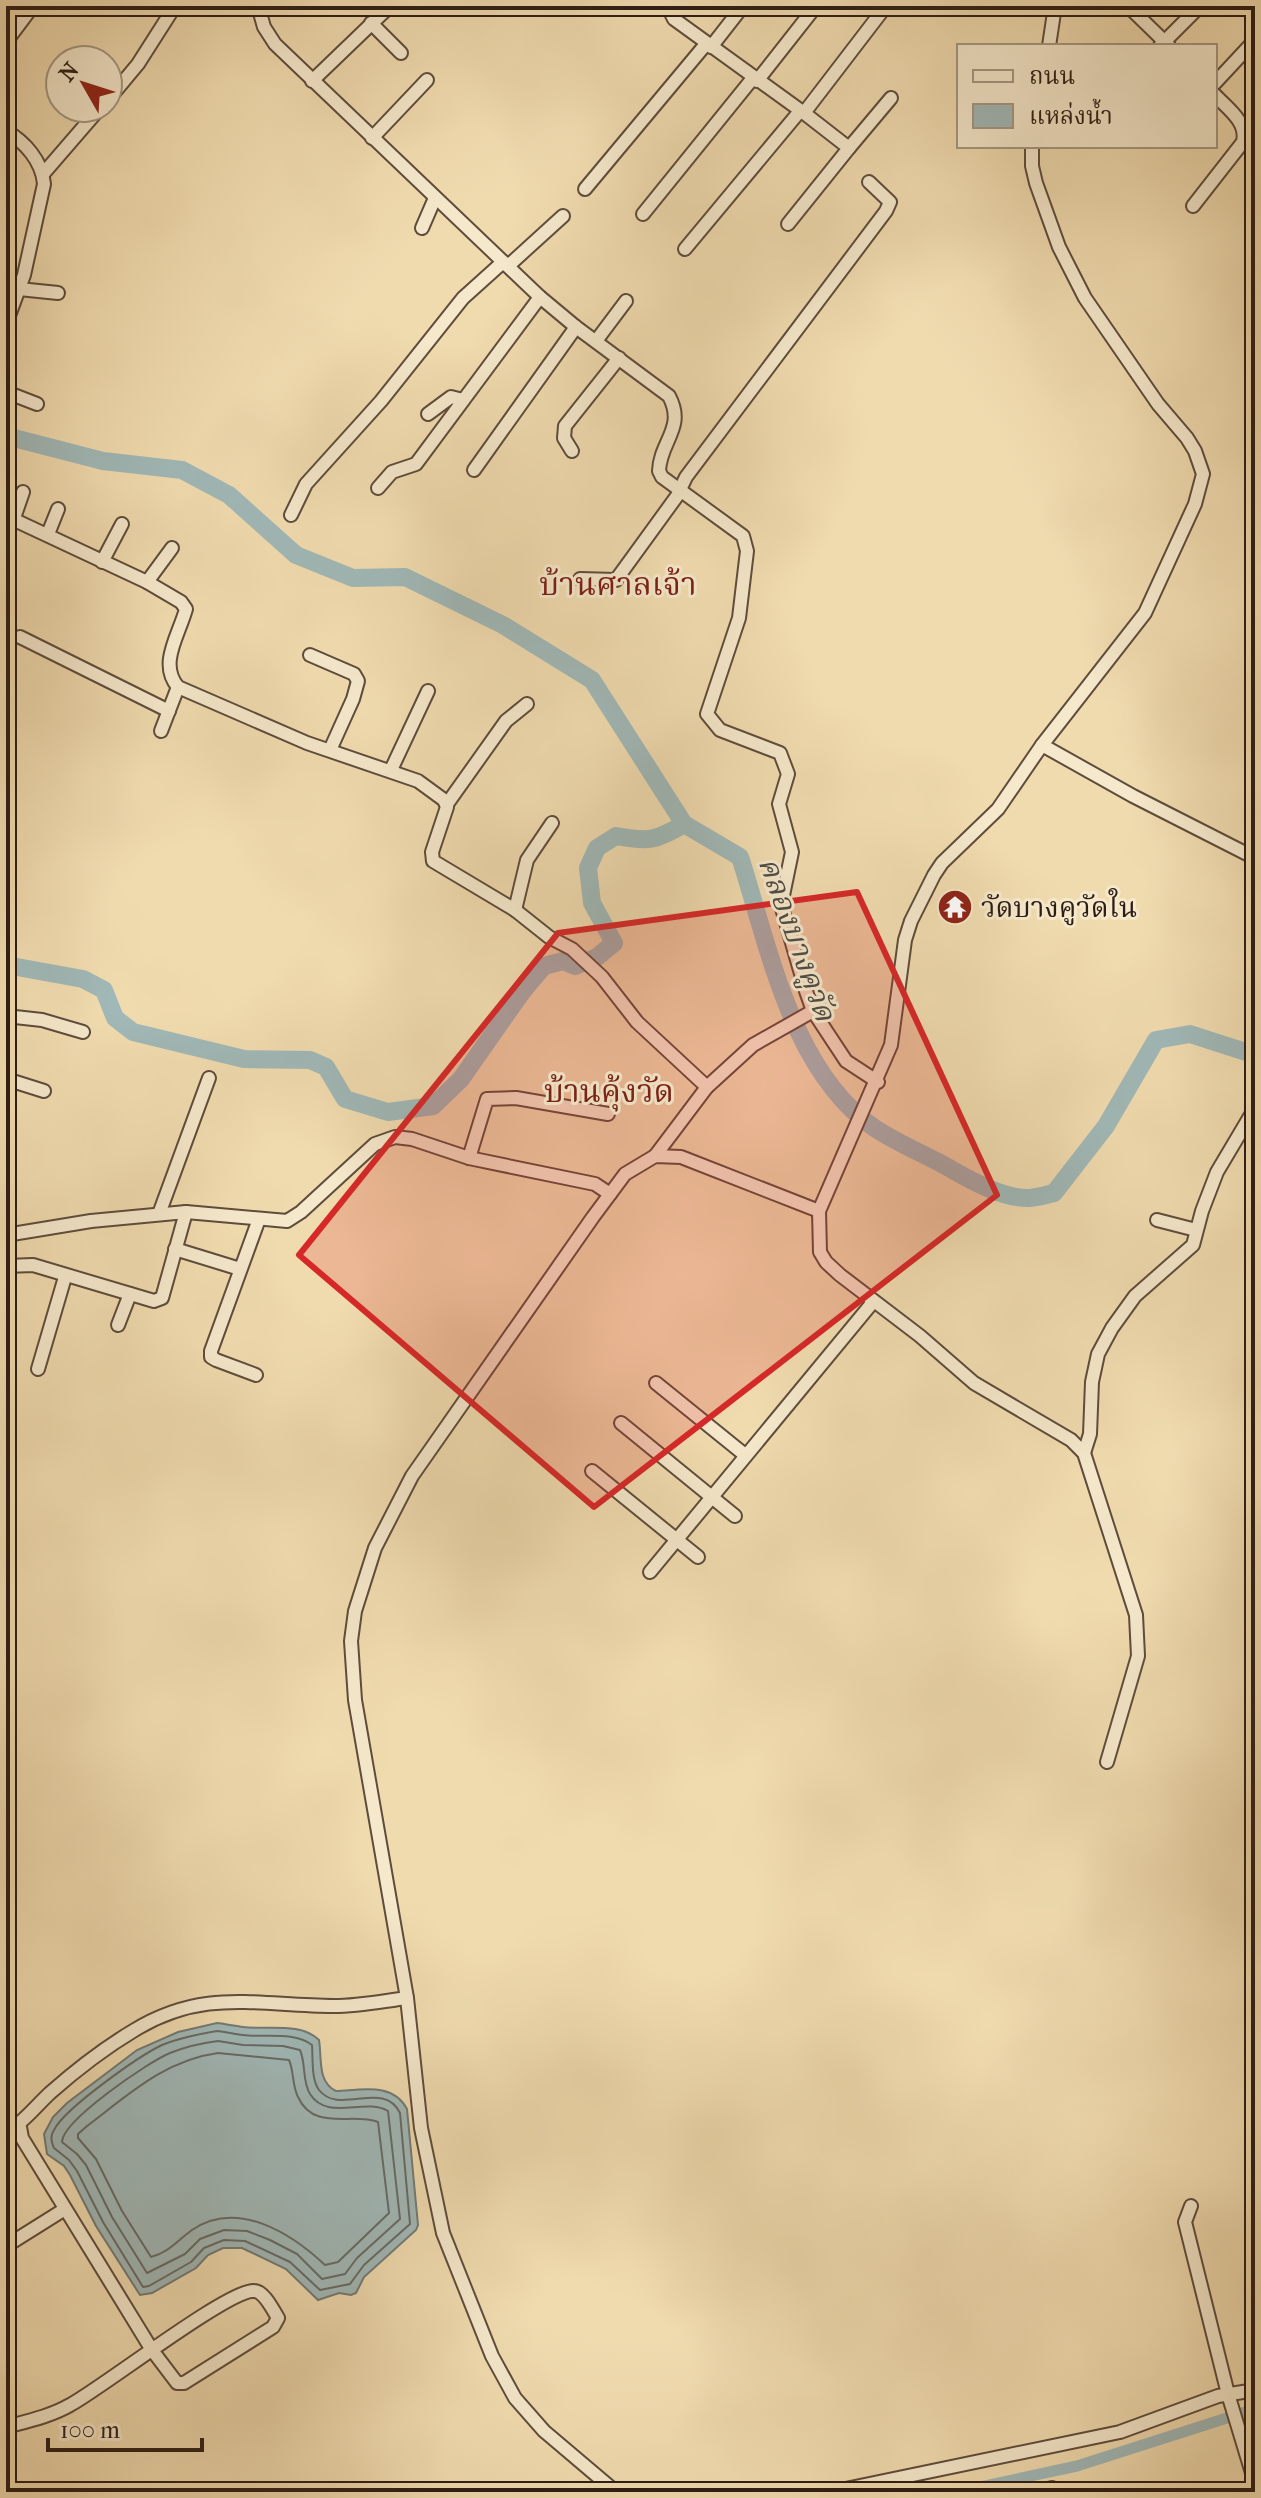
<svg xmlns="http://www.w3.org/2000/svg" width="1261" height="2498" viewBox="0 0 1261 2498" font-family="'IM FELL French Canon','Noto Serif Thai',serif">
<style>
.water{fill:#a0b8b7;stroke:#727a76;stroke-width:2}
.lines{fill:none;stroke-linecap:round;stroke-linejoin:round}
.shore{stroke:#666a66;stroke-width:2}
.canal{stroke:#a0b8b7;stroke-width:11}
.river{stroke:#a0b8b7;stroke-width:18}
.street-casing{stroke:#5e4c3c;stroke-width:16}
.street{stroke:#f5e8cb;stroke-width:12}
.marked{fill:#d62828;fill-opacity:0.2;stroke:#d62828;stroke-width:6;stroke-linejoin:round}
.labels{text-anchor:middle;stroke-width:6;stroke-linejoin:round;paint-order:stroke}
.poi-label{font-size:28px;fill:#2d1d15;stroke:#f5e8cb;text-anchor:start}
.water-label{font-size:30px;font-style:italic;fill:#504c46;stroke:#f5e8cb}
.quarter-label{font-size:32px;fill:#7a1f14;stroke:#f5e8cb}
</style>
<rect width="100%" height="100%" fill="#f0dbaf"/>
<filter id="stains"><feTurbulence type="fractalNoise" baseFrequency=".0025" numOctaves="4"/><feColorMatrix values="0 0 0 0 .2 0 0 0 0 .09 0 0 0 0 .02 0 0 0 .5 -.17"/></filter>
<radialGradient id="worn" r=".72"><stop offset=".6" stop-color="#630" stop-opacity="0"/><stop offset="1" stop-color="#630" stop-opacity=".3"/></radialGradient>
<path class="water" d="M217 2023C226 2024 235 2026 243 2027 267 2030 301 2022 319 2040 322 2058 317 2082 336 2091 362 2090 393 2082 407 2109L418 2225 416 2230 364 2277 356 2293 351 2295 339 2293 318 2300 286 2269 242 2248H223L208 2255 196 2268 152 2293 140 2295 96 2226 70 2175 64 2166 47 2154 44 2134 53 2117 67 2103 137 2050 178 2032Z"/>
<g class="lines">
<g class="shore">
<path d="M217 2031C226 2032 234 2034 243 2035 264 2038 294 2031 312 2045 313 2058 311 2079 319 2090 339 2116 384 2079 400 2113L410 2224 364 2265 350 2284 320 2290 290 2262 245 2241 224 2240 204 2248 191 2262 149 2286 143 2287 103 2222 77 2171 69 2160 54 2148C51 2142 50 2136 54 2130 65 2108 139 2056 162 2045 179 2038 199 2034 217 2031Z"/>
<path d="M218 2041 243 2045 283 2046 300 2050C306 2063 302 2081 310 2094 328 2122 365 2097 388 2111L400 2219 357 2258 345 2274 322 2279 297 2254 270 2240 247 2231 224 2230 200 2239 185 2254 147 2273 112 2217 86 2165 77 2154 62 2142C62 2121 148 2062 170 2053 185 2047 202 2043 218 2041Z"/>
<path d="M218 2053 289 2060C294 2071 292 2085 298 2097 314 2132 352 2112 378 2122L389 2213 338 2262 325 2265C291 2233 237 2199 192 2230 178 2240 168 2253 151 2257L122 2211 96 2159 78 2138V2134L87 2126C128 2095 165 2060 218 2053Z"/>
</g>
<path class="canal" d="M957 2492 1077 2466 1255 2409"/>
<g class="river">
<path d="M6 436 103 461 182 470 229 495 296 555 353 578 405 577 503 625 592 680 684 824 740 857C769 947 792 1073 876 1129 896 1142 919 1152 940 1163 966 1177 1000 1199 1030 1198 1038 1197 1047 1195 1054 1193L1106 1126 1156 1040 1190 1034 1255 1055"/>
<path d="M6 965 83 979 104 990 115 1018 133 1032 244 1059 310 1060 326 1067 345 1099 388 1112 433 1106 461 1079 522 992 544 966 563 961 575 966 597 957 614 943 592 903 588 868 597 848 616 836C648 842 656 841 684 824"/>
</g>
<g class="street-casing">
<g id="street">
<path d="M258 6 264 27 275 44 540 297 576 327 669 396C686 428 660 441 659 471L662 477 743 536 747 551 739 618 707 714 720 730 780 753 788 774 779 804 792 852 781 905 806 991 813 1011 846 1061 878 1082"/>
<path d="M671 6V13L674 19 804 113 886 6"/>
<path d="M1128 6 1169 46"/>
<path d="M371 23 401 53"/>
<path d="M6 42 33 6"/>
<path d="M1049 46 1055 6"/>
<path d="M1160 46 1200 6"/>
<path d="M711 47 743 6"/>
<path d="M312 81 390 6"/>
<path d="M757 81 816 6"/>
<path d="M1215 83 1255 40"/>
<path d="M108 100 138 64 175 6"/>
<path d="M6 131C25 142 42 161 44 184L24 275 6 324"/>
<path d="M372 138 427 80"/>
<path d="M1032 146V166L1036 183 1059 247 1085 298 1158 404 1187 438 1195 451 1203 474 1195 504 1145 613 1042 745 998 809 942 863 934 875 911 921 905 940 891 1045 819 1211 820 1252 826 1262 840 1275 920 1336 974 1383 1071 1440 1084 1453 1136 1615 1138 1656 1107 1762"/>
<path d="M849 148 891 98"/>
<path d="M43 174 100 108"/>
<path d="M585 189 706 44"/>
<path d="M1193 206 1243 142C1248 122 1227 108 1215 95"/>
<path d="M643 214 753 78"/>
<path d="M788 224 849 148 804 113"/>
<path d="M422 228 435 198"/>
<path d="M685 249 800 111"/>
<path d="M508 266 563 216"/>
<path d="M19 289 58 293"/>
<path d="M596 341 626 301"/>
<path d="M6 392 37 404"/>
<path d="M428 414 451 397 463 400"/>
<path d="M572 451 564 438 565 426 619 358"/>
<path d="M474 470 576 327"/>
<path d="M378 488 392 472 416 464 540 297"/>
<path d="M291 515 306 484 381 401 463 298 503 262"/>
<path d="M6 516 147 582 181 602 186 609C179 635 158 664 178 687L307 743 418 781 444 800 447 807 432 852 433 861 515 910 549 937 572 949 602 977 637 1022 707 1087"/>
<path d="M14 518 23 492"/>
<path d="M48 534 58 509"/>
<path d="M102 562 122 524"/>
<path d="M580 579 616 580 677 496 686 477 886 211 890 202 869 182"/>
<path d="M147 582 172 548"/>
<path d="M20 637 169 711"/>
<path d="M310 655 354 674 358 681 353 699 330 750"/>
<path d="M161 731 178 687"/>
<path d="M1042 745 1133 796 1255 858"/>
<path d="M391 770 428 691"/>
<path d="M447 804 506 721 527 704"/>
<path d="M515 910 527 860 552 823"/>
<path d="M6 1016 42 1020 83 1032"/>
<path d="M6 1035 11 1018"/>
<path d="M6 1079 44 1091"/>
<path d="M655 1156 707 1087 753 1045 813 1011"/>
<path d="M469 1158 487 1099 516 1098 608 1114"/>
<path d="M159 1214 209 1078"/>
<path d="M1157 1220 1196 1230"/>
<path d="M6 1235 91 1221 186 1212 287 1221 301 1212 375 1144 395 1137 412 1139 469 1158 595 1184 610 1194"/>
<path d="M175 1249 240 1269"/>
<path d="M6 1266 33 1265 154 1301 162 1298 186 1212"/>
<path d="M118 1325 130 1294"/>
<path d="M38 1369 65 1277"/>
<path d="M256 1375 216 1360 211 1357V1351L259 1219"/>
<path d="M656 1383 745 1455"/>
<path d="M621 1423 735 1516"/>
<path d="M1084 1453 1090 1434 1092 1382 1098 1354 1112 1328 1135 1296 1193 1245 1202 1211 1217 1172 1255 1108"/>
<path d="M592 1471 698 1557"/>
<path d="M650 1572 873 1302"/>
<path d="M6 2133C23 2123 35 2107 50 2093 76 2070 103 2049 133 2031 204 1987 258 2006 334 2006 359 2006 383 2001 407 1998"/>
<path d="M1191 2206 1185 2222 1228 2394 1255 2483"/>
<path d="M6 2246 65 2209"/>
<path d="M6 2427C28 2421 51 2416 70 2405 102 2388 229 2289 254 2291 264 2291 273 2310 278 2318L273 2327 184 2383H177L152 2350 22 2138 20 2127"/>
<path d="M616 2492 544 2431 515 2398 492 2356 443 2233 421 2128 407 1998 355 1700 351 1641 355 1611 375 1548 412 1476 593 1217 625 1174 655 1156 681 1157 819 1211"/>
<path d="M831 2492 1120 2432 1218 2396 1255 2390"/>
<path d="M1035 2492 1052 2488 1059 2492"/>
</g>
</g>
<use href="#street" class="street"/>
</g>
<path class="marked" d="M857 892 997 1195 594 1507 299 1255 558 933Z"/>
<defs>
<g id="temple-disc" transform="scale(1.8)"><circle r="9.5" fill="#8f2418" stroke="#f5e8cb"/><path d="M0-6L5-2H3V0L6.5 2.5H4V6H1.5V3h-3V6H-4V2.5H-6.5L-3 0V-2H-5Z" fill="#fff"/></g>
</defs>
<g fill-rule="evenodd">
<use href="#temple-disc" x="955" y="907"/>
</g>
<g class="labels">
<g class="poi-label">
<text x="981" y="917">วัดบางคูวัดใน</text>
</g>
<g class="water-label">
<text transform="translate(797 939) rotate(70)" y="10">คลองบางคูวัด</text>
</g>
<g class="quarter-label">
<text x="618" y="595">บ้านศาลเจ้า</text>
<text x="609" y="1102">บ้านคุ้งวัด</text>
</g>
</g>
<rect width="1261" height="2498" fill="none" stroke="#f0dbaf" stroke-width="32"/>
<rect x="8" y="8" width="1245" height="2482" fill="none" stroke="#2d1d15" stroke-width="4"/>
<rect x="16" y="16" width="1229" height="2466" fill="none" stroke="#2d1d15" stroke-width="2"/>
<rect x="957" y="44" width="260" height="104" fill="#f5e8cb" stroke="#a59782" stroke-width="2"/>
<rect x="973" y="70" width="40" height="12" fill="#f5e8cb" stroke="#a59782" stroke-width="2"/>
<text x="1029" y="84" font-size="24" fill="#2d1d15">ถนน</text>
<rect x="973" y="104" width="40" height="24" fill="#a0b8b7" stroke="#a59782" stroke-width="2"/>
<text x="1029" y="124" font-size="24" fill="#2d1d15">แหล่งน้ำ</text>
<g transform="translate(84 84) rotate(309)"><circle r="38" fill="#f5e8cb" stroke="#a59782" stroke-width="2"/>
<path d="M0-6L14 30L0 20L-14 30Z" fill="#8f2418"/>
<text y="-12" font-size="22" font-weight="bold" text-anchor="middle" fill="#2d1d15">N</text>
</g>
<path d="M48 2438v12h154v-12" fill="none" stroke="#2d1d15" stroke-width="4"/>
<text x="60" y="2438" font-size="24" fill="#2d1d15" stroke="#f5e8cb" stroke-width="6" paint-order="stroke">100 m</text>
<rect width="100%" height="100%" filter="url(#stains)"/>
<rect width="100%" height="100%" fill="url(#worn)"/>
</svg>
